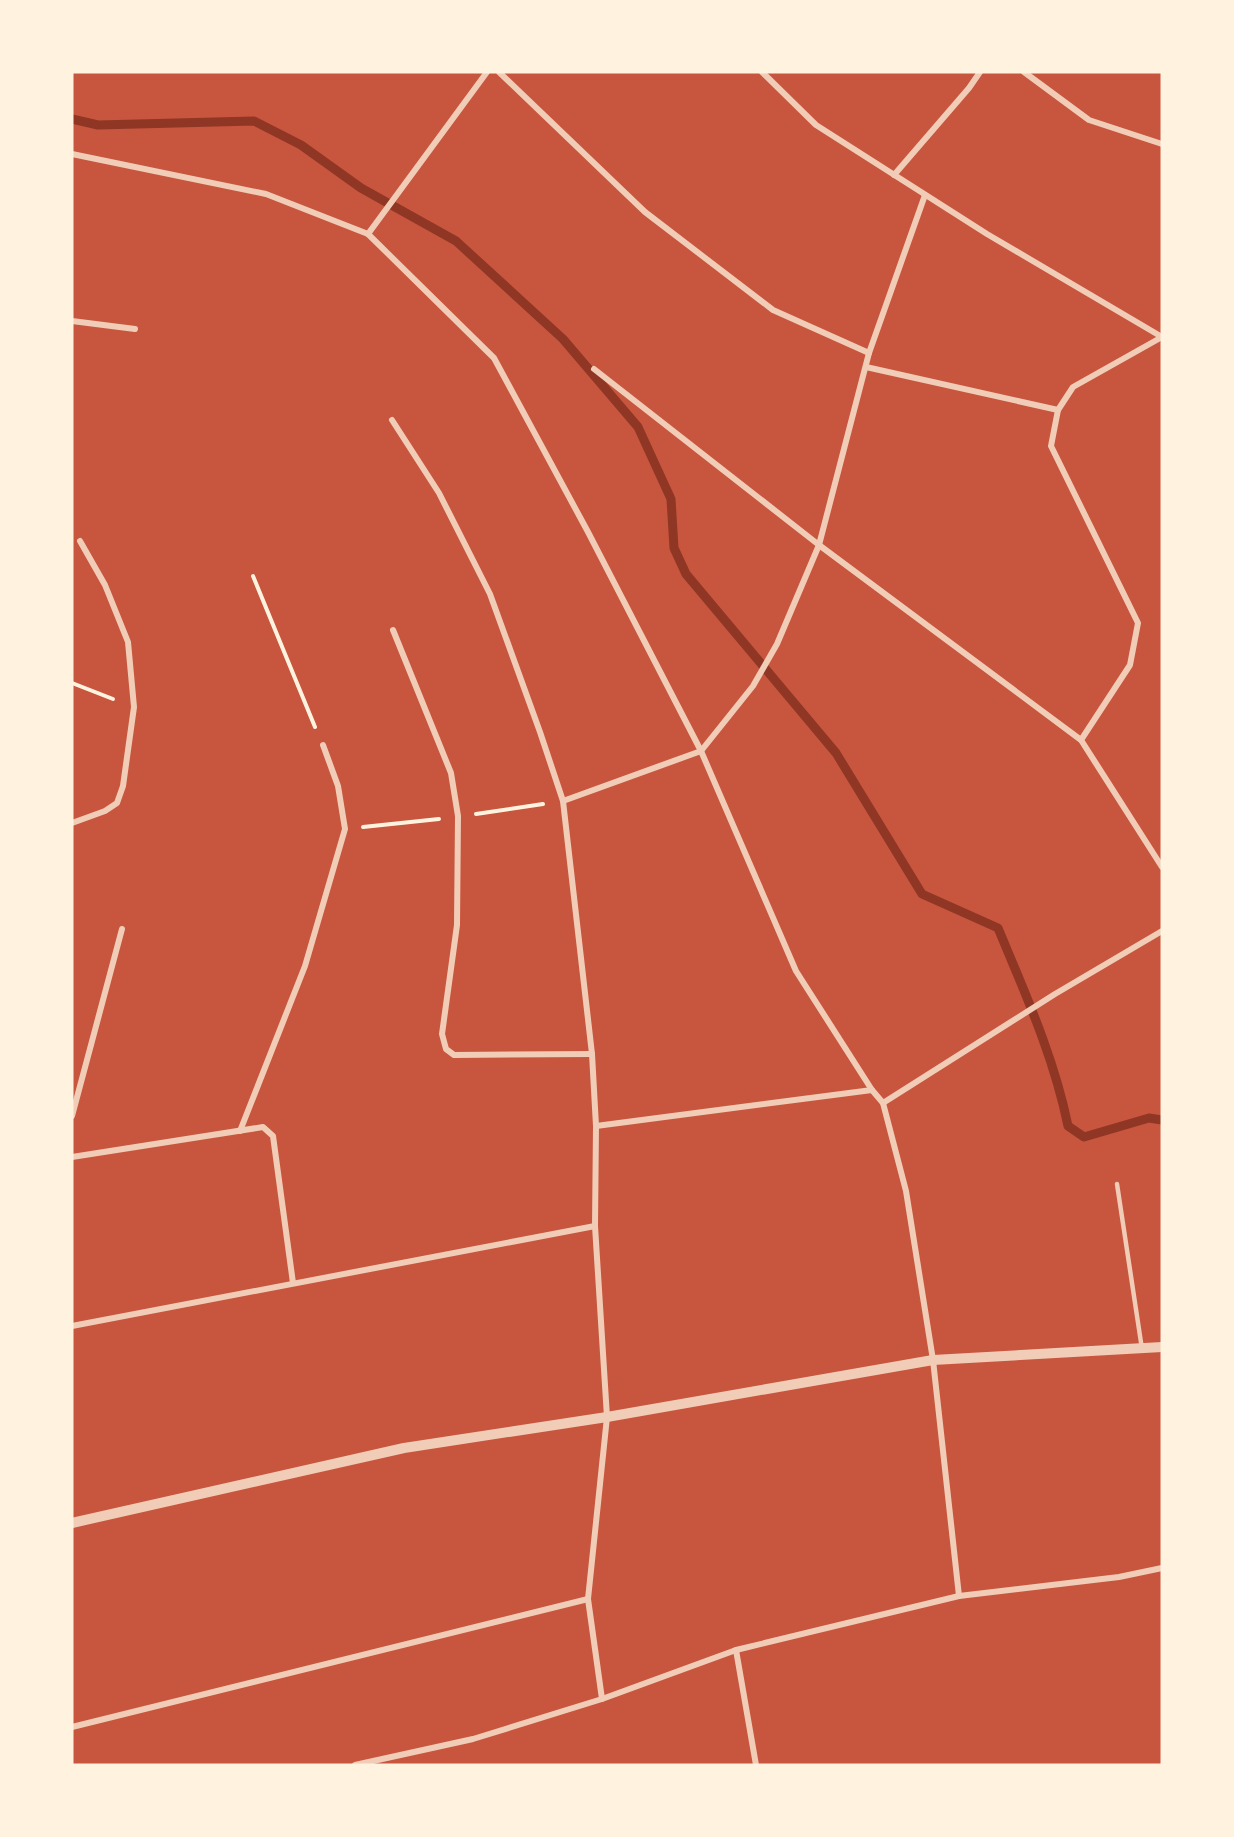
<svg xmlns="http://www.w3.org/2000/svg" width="1234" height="1837" viewBox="0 0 1234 1837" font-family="Montserrat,sans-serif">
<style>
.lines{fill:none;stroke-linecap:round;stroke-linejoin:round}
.stream{stroke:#8f3625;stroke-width:9}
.path{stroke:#fff3e0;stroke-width:4}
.service{stroke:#f1ccb7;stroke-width:4.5}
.minor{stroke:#f1ccb7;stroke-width:6}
.tertiary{stroke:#f1ccb7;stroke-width:10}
</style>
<rect width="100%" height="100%" fill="#c8553d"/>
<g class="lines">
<path class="stream" d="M72 119 98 125 254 121 301 145 361 188 456 241 563 339 638 427 671 499 674 548 686 574 836 753 922 894 998 928C1025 993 1054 1057 1068 1126L1084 1137 1149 1118 1162 1120"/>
<g class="path">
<path d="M253 576 315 727"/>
<path d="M72 683 113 699"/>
<path d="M476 814 543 804"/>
<path d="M363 827 439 819"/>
</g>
<path class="service" d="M1117 1184 1142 1349"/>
<g class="minor">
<path d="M499 72 645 212 773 310 869 353"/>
<path d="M762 72 816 125 987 234 1162 337"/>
<path d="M1024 72 1089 120 1162 144"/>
<path d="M72 154 266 194 368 234 494 358 588 532 701 751 796 971 872 1090 883 1103 906 1191 933 1360 959 1596"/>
<path d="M894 175 969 88 980 72"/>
<path d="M368 234 487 72"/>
<path d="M72 321 135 329"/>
<path d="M866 367 1058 410"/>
<path d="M594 369 819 545 1081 740 1162 867"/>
<path d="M392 420 439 493 490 594 540 732 563 801 592 1054 596 1126 595 1226 607 1417 588 1599 602 1699"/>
<path d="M393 630 451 773 458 816 457 925 442 1034 446 1049 454 1055 592 1054"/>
<path d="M1081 740 1130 665 1138 623 1051 446 1058 410 1073 387 1162 337"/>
<path d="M563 801 701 751 753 686 777 644 819 545 869 353 925 195"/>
<path d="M72 823 105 811 117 803 123 786 134 707 128 642 105 585 80 541"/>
<path d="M883 1103 1055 994 1162 931"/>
<path d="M72 1116 122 929"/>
<path d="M596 1126 872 1090"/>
<path d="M240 1131 305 966 345 829 338 786 323 745"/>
<path d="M72 1157 263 1127 273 1136 293 1283"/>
<path d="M72 1326 595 1226"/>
<path d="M736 1650 756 1765"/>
<path d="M72 1727 588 1599"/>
<path d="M355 1765 473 1739 602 1699 736 1650 959 1596 1119 1577 1162 1568"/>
</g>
<path class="tertiary" d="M72 1523 404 1448 607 1417 933 1360 1162 1347"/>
</g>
<rect width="1234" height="1837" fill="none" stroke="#fff3e0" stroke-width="147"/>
</svg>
